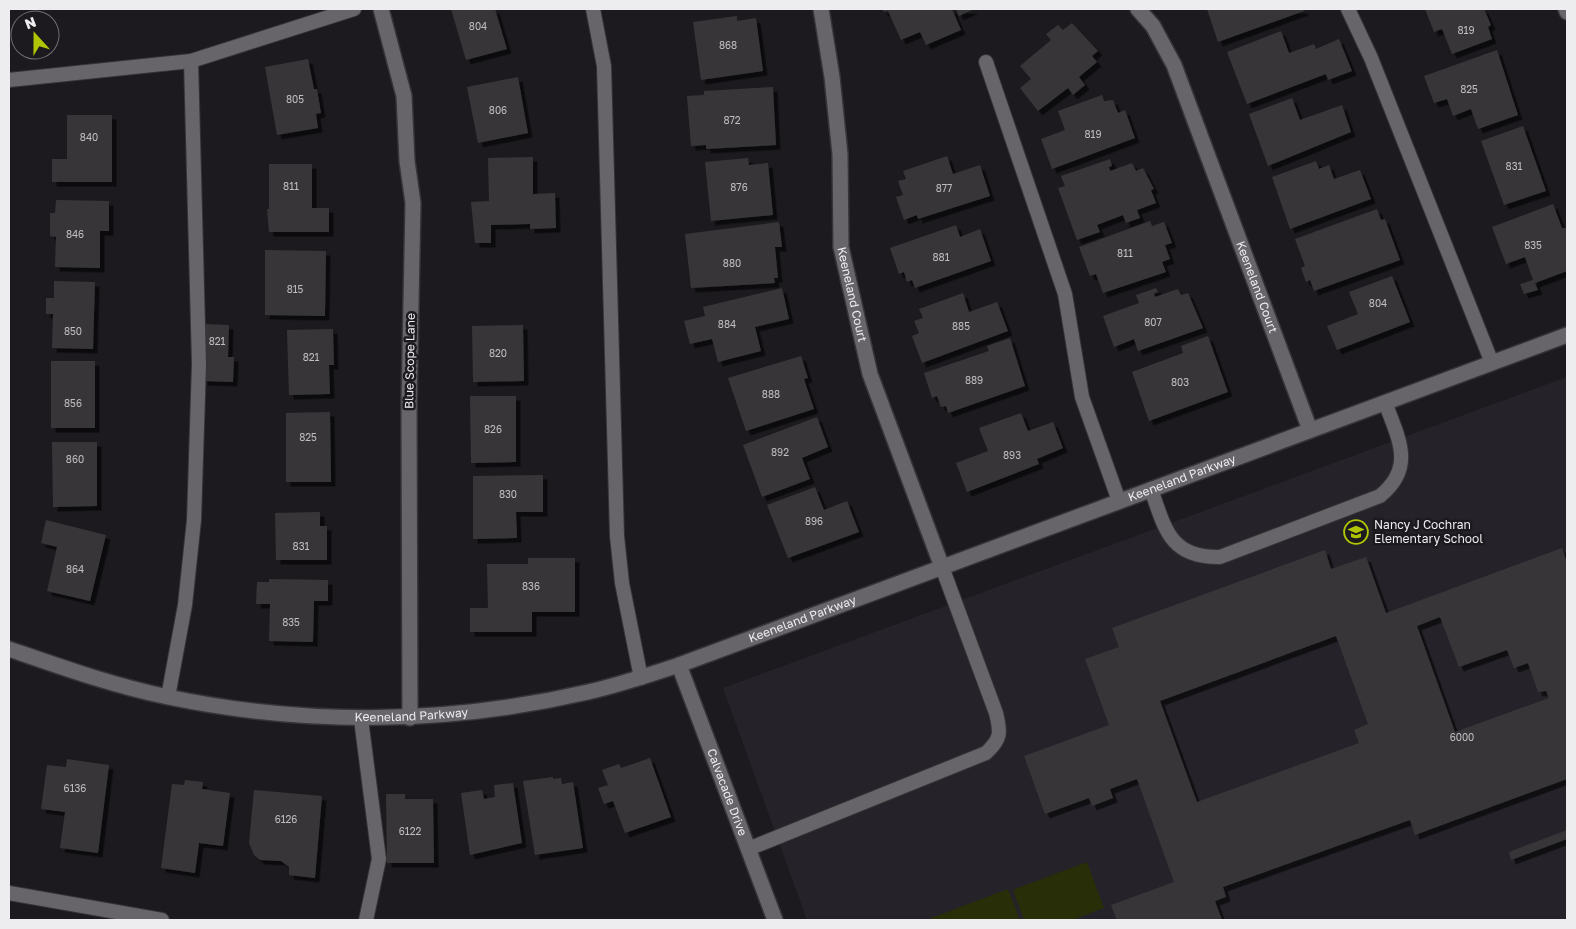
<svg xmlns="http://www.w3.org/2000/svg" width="1576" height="929" viewBox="0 0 1576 929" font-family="'Golos Text',sans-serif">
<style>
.built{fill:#26222a}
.green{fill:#282e07}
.building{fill:#373639;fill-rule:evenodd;filter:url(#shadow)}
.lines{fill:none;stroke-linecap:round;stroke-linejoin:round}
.lane-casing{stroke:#353436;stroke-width:16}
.street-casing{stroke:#353436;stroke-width:18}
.secondary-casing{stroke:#353436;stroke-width:18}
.lane{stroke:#676569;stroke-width:14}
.street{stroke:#676569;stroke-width:15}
.secondary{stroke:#676569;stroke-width:15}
.labels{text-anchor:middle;stroke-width:5;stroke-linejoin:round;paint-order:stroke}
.number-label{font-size:10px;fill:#c0bec2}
.street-label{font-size:12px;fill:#edecef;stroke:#1c1a1e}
.poi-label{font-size:12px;fill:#edecef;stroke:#1c1a1e;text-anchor:start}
</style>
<defs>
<filter id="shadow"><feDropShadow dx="4.5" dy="4.5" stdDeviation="0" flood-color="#0009"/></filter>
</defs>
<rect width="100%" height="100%" fill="#1c1a1e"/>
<path class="built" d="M1567 377V920H807L723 688Z"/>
<g class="green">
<path d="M1087 862 1104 908 1072 920H1024L1013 890Z"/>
<path d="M1008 889 1020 920H926Z"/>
</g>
<g class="building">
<path d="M451 9H495L507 49 466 60Z"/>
<path d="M882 9H952L961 30 926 45 920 32 901 40 888 11 884 12Z"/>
<path d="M956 9H974L959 16Z"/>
<path d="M1207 9H1303L1304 11 1218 42Z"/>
<path d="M1425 9H1484L1491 25 1488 27 1492 39 1452 54 1442 29 1434 32Z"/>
<path d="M737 16V21L756 18 763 71 701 80 693 22Z"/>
<path d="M1072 23 1098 51 1092 56 1097 62 1079 77 1085 85 1073 95 1068 88 1038 111 1020 88 1031 79 1020 66 1051 40 1046 34 1058 25 1063 30Z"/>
<path d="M1281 31 1289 53 1314 44 1316 49 1339 39 1352 71 1328 80 1326 74 1247 104 1227 52Z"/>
<path d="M1497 50 1518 115 1478 129 1471 109 1453 116 1447 99 1434 103 1424 76Z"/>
<path d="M308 59 314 89H317L321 113 316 114 318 128 277 135 265 67Z"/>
<path d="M518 77 528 133 478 143 467 87Z"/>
<path d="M773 87 776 145 706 149V145L691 146 687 96 704 95V91Z"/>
<path d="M1102 95 1104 101 1113 100 1118 113 1125 110 1135 138 1052 169 1041 139 1065 130 1058 111Z"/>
<path d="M1292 98 1300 120 1342 105 1351 132 1268 166 1249 114Z"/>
<path d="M67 115H112V182H52V159H67Z"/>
<path d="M1523 126 1546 191 1504 205 1481 141Z"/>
<path d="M947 156 953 174 980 165 990 196 918 219 917 215 904 220 896 197 903 195 898 181 906 179 903 171Z"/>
<path d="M533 157V194L555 193 556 228 530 229V224L491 225V243H475L471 202 489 201 488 158Z"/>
<path d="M748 158 749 165 768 163 773 215 711 221 705 162Z"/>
<path d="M1110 159 1112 166 1109 167 1110 171 1132 163 1136 171 1143 168 1154 189 1151 190 1156 203 1137 210 1140 218 1126 223 1123 215 1097 225 1100 232 1077 240 1058 188 1065 186 1061 176Z"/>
<path d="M1316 161 1319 169 1329 165 1334 179 1360 170 1371 199 1290 229 1272 177Z"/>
<path d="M269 164H312V208H329V232H269L267 209H269Z"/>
<path d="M56 200 109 201V231H100V268L55 267 56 237 50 236V213H55Z"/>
<path d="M1553 204 1562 228H1566L1567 232V271L1535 283 1538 290 1524 294 1520 284 1533 280 1525 257 1506 264 1492 227Z"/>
<path d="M1377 209 1381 220 1385 219 1400 260 1314 291 1310 280 1306 282 1301 268 1305 266 1295 239Z"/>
<path d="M1150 221 1152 226 1164 222 1172 243 1165 245 1170 259 1162 262 1166 272 1103 293 1096 274 1090 276 1079 247Z"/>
<path d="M779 222 782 247H775L778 278H774L775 283 691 288 685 234Z"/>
<path d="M956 225 960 237 980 229 991 261 915 288 912 280 907 282 904 272 899 274 890 248Z"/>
<path d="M265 250 326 251 325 316 265 315Z"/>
<path d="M1392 276 1410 322 1337 350 1327 326 1358 314 1349 292Z"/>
<path d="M54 281 95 282 93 349 52 348 53 314H46V298H54Z"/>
<path d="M782 288 789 319 755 327 761 351 718 362 712 339 690 344 684 321 705 316 703 307Z"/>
<path d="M1156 288 1158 292 1154 293 1155 297 1178 289 1181 295 1188 293 1203 328 1138 351 1134 339 1114 347 1103 316 1139 303 1136 295Z"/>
<path d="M963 293 969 312 997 302 1008 331 922 363 912 336 919 333 914 321 923 318 919 309Z"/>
<path d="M205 324 229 325 228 357H234L233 382 203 381Z"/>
<path d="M523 325 524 381 473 382 472 326Z"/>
<path d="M333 329 334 365H329L330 394 289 395 287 330Z"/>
<path d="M1208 336 1228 392 1149 421 1132 372 1183 353 1181 346Z"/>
<path d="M1010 338 1025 386 948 413 946 406 941 407 937 396 932 398 924 373 989 351 987 346Z"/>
<path d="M801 356 808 378 804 379 814 409 746 431 728 378Z"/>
<rect x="51" y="361" width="44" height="67"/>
<path d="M470 396H516V462L471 463Z"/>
<path d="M330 412 331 482H286V413Z"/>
<path d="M1021 413 1028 431 1053 422 1063 448 1037 459 1039 464 967 492 956 463 988 451 979 428Z"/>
<path d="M817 417 828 447 802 458 810 479 762 497 743 445Z"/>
<path d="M52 442H97V506L53 507Z"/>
<path d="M543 475V512H516L517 538 473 539V476Z"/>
<path d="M815 487 824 510 847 501 859 532 788 558 767 505Z"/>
<path d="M320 512V526H327V560H276L275 513Z"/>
<path d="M46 520 106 535 90 601 47 591 57 547 41 543Z"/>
<path d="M1562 548 1567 563V779L1415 835 1410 820 1223 887 1226 897 1215 901 1222 920H1117L1111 905 1174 882 1137 779 1110 789 1113 798 1092 806 1089 798 1045 814 1024 756 1109 725 1085 659 1119 647 1112 628 1325 550 1331 569 1366 557 1386 613ZM1440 617 1459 667 1507 650 1514 668 1528 663 1538 692 1546 691 1549 698 1455 732 1417 626ZM1336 636 1368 724 1354 730 1359 743 1197 802 1160 701Z"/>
<path d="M528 558H575V612H532V632H470V608H488L487 564H528Z"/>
<path d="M269 579 328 580V601H314L313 642 269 641 270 604H256L257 582H269Z"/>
<path d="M650 758 671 817 625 833 613 801 604 804 598 788 608 785 602 770 619 764 621 768Z"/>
<path d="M67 759 109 765 98 853 60 848 65 812 41 809 47 765 66 767Z"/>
<path d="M553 777V779L561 778 562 784 573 782 583 848 535 855 523 781Z"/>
<path d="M185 780 203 782 202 789 230 793 223 846 199 843 195 873 161 868 172 784 184 785Z"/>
<path d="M513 783 522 843 470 855 461 793 482 790 484 799 495 797 494 785Z"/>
<path d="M254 790 322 796 315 878 289 875V867L281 861 260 860 254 855 249 843Z"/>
<path d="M386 794H405V799H433L434 863H387Z"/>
<path d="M1567 830V839L1511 860 1509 852Z"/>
</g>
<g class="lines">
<g class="lane-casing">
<g id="lane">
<path d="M593 9 604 66 617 536 622 583 641 678"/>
<path d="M1348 9 1371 58 1492 363"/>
<path d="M986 62 1065 294 1082 397 1119 501"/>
<path d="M9 80 191 61 354 9"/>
<path d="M1151 489C1165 529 1170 558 1220 557L1380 496C1416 467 1398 438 1385 402"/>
<path d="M168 697 185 605 194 520 199 364 191 61"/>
<path d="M361 719 379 859 366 920"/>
<path d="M748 849 986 753C1001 739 1001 733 996 713L942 567"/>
<path d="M9 893 162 920"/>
</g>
</g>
<g class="street-casing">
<g id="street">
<path d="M381 9 404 96 407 161 413 203 409 404 410 718"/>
<path id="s1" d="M821 9 832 77 840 154 841 247 870 374 942 567"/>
<path id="s2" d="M1138 9 1153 26 1174 65 1310 430"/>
<path d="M1566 9 1567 12"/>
<path id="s3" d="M679 665 775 920"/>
</g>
</g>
<g class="secondary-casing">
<g id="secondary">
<path id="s4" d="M9 649C61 667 114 686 168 697 307 726 450 724 588 692 619 685 649 675 679 665L1567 335"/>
</g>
</g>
<use href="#lane" class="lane"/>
<use href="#street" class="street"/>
<use href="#secondary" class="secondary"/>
</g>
<defs>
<g id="school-ring" transform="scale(1.25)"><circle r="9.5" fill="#1c1a1e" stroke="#b0c503" stroke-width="1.5"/><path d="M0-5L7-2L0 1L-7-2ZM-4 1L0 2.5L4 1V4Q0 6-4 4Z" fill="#b0c503"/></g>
</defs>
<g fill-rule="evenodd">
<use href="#school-ring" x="1356" y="532"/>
</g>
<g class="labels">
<g class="number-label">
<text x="478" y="30">804</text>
<text x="1466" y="34">819</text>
<text x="728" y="49">868</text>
<text x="1469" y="93">825</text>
<text x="295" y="103">805</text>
<text x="498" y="114">806</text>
<text x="732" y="124">872</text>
<text x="1093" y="138">819</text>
<text x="89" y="141">840</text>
<text x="1514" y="170">831</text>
<text x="291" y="190">811</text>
<text x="739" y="191">876</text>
<text x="944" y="192">877</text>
<text x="75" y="238">846</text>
<text x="1533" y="249">835</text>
<text x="1125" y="257">811</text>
<text x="941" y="261">881</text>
<text x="732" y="267">880</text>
<text x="295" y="293">815</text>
<text x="1378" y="307">804</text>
<text x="1153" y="326">807</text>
<text x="727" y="328">884</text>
<text x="961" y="330">885</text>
<text x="73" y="335">850</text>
<text x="217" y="345">821</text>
<text x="498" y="357">820</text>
<text x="311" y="361">821</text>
<text x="974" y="384">889</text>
<text x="1180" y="386">803</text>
<text x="771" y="398">888</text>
<text x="73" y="407">856</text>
<text x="493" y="433">826</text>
<text x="308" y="441">825</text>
<text x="780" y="456">892</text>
<text x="1012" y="459">893</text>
<text x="75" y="463">860</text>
<text x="508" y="498">830</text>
<text x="814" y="525">896</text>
<text x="301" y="550">831</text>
<text x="75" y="573">864</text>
<text x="531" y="590">836</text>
<text x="291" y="626">835</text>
<text x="1462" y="741">6000</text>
<text x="75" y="792">6136</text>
<text x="286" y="823">6126</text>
<text x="410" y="835">6122</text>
</g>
<g class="street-label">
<text dy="4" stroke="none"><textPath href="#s2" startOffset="304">Keeneland Court</textPath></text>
<text dy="4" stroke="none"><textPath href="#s1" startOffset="288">Keeneland Court</textPath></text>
<text transform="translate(410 361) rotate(-89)" y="4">Blue Scope Lane</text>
<text dy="4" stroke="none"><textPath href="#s4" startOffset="1221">Keeneland Parkway</textPath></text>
<text dy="4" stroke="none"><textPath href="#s4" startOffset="816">Keeneland Parkway</textPath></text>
<text dy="4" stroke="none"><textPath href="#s4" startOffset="411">Keeneland Parkway</textPath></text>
<text dy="4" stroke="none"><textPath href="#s3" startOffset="136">Calvacade Drive</textPath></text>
</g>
<g class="poi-label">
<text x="1374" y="529">Nancy J Cochran<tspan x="1374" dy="14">Elementary School</tspan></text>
</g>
</g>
<rect width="1576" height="929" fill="none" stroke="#edecef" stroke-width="20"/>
<g transform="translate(35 35) rotate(339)"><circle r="24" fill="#1c1a1e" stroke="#706e72"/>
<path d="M0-4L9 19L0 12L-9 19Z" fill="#b0c503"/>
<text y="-8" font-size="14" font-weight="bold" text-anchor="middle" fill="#edecef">N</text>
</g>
</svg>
